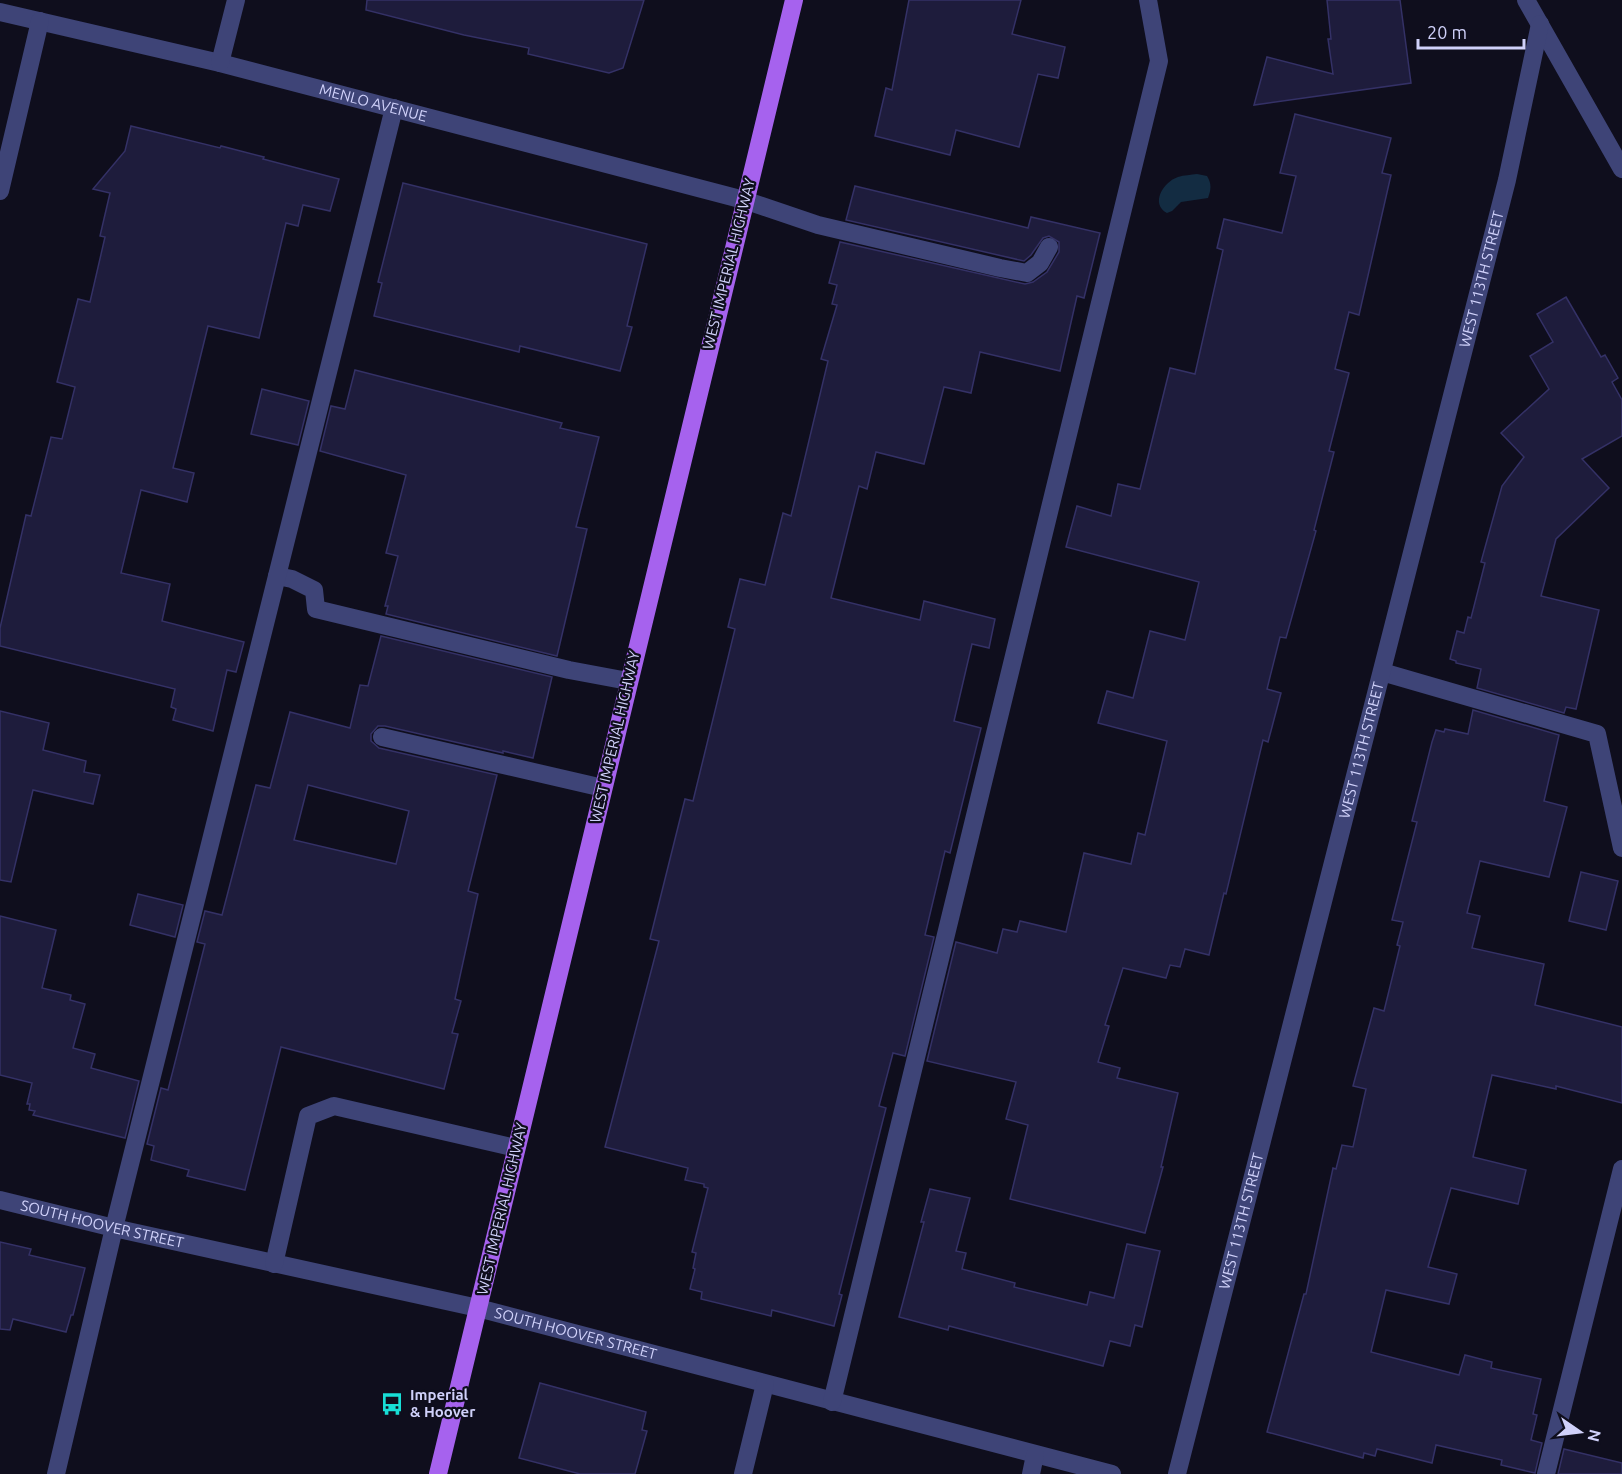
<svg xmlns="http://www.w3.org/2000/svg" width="1622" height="1474" viewBox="0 0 1622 1474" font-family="Ubuntu,sans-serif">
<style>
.water{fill:#132c42}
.building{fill:#1e1c3c;stroke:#343166;stroke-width:1.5;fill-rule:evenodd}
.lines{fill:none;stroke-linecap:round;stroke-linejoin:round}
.minor{stroke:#3e4477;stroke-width:18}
.major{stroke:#a662ee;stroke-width:18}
.labels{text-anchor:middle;stroke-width:4.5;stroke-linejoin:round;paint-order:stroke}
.street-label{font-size:15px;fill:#d0d1fa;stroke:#0f0e1d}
.poi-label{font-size:15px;font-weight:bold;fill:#d0d1fa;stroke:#0f0e1d;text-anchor:start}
</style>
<rect width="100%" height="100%" fill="#0f0e1d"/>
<path class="water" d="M1197 174 1207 176C1212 184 1211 190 1208 198L1181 202 1172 211 1167 213C1150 204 1163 182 1178 177 1184 175 1191 175 1197 174Z"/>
<g class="building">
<path d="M367 0H644L623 68 609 73 528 54 529 48 464 35 366 10Z"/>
<path d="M909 0H1021L1012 34 1065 47 1058 78 1038 74 1019 147 956 130 950 155 875 136 886 88 892 90Z"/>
<path d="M1327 0H1400L1411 83 1254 105 1267 57 1333 74 1328 39H1331Z"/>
<path d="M1295 114 1391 138 1382 173 1391 175 1359 315 1349 312 1335 369 1349 373 1329 451 1334 452 1314 530 1316 531 1286 638 1280 637 1267 689 1281 693 1268 742 1263 740 1226 894 1224 893 1209 955 1185 949 1180 967 1170 965 1166 978 1123 968 1105 1025 1109 1026 1098 1062 1120 1068 1117 1078 1178 1093 1161 1167H1163L1145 1233 1010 1199 1028 1125 1006 1119 1016 1082 927 1061 956 942 997 953 1003 929 1017 932 1020 921 1066 932 1084 853 1131 864 1138 833 1145 835 1167 741 1098 723 1107 691 1133 698 1150 631 1185 640 1199 582 1066 547 1077 506 1111 516 1118 484 1140 489 1170 368 1195 374 1223 250 1217 248 1224 219 1282 233 1296 176 1280 173Z"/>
<path d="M131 126 220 148 221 146 264 157 263 159 339 179 330 211 303 205 298 226 286 223 259 338 208 326 173 468 194 473 187 502 141 490 121 573 170 584 162 621 244 642 236 672 227 670 213 731 173 720 176 709 171 707 175 689 0 646V628L26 515 31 516 51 437 62 439 75 387 57 382 78 299 90 302 105 237 100 236 110 193 93 189 125 151Z"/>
<path d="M403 183 647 244 627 326 632 327 620 371 520 346 519 352 374 316 382 283 378 282Z"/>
<path d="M855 186 1028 228 1031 217 1100 233 1084 298 1077 296 1060 371 980 352 971 393 944 387 924 464 876 452 867 489 859 486 831 598 920 620 924 601 995 619 989 648 972 644 954 721 981 728 950 853 945 851 925 935 934 937 905 1056 893 1053 879 1106 886 1108 839 1294 842 1295 834 1326 772 1310 771 1316 701 1299 702 1292 690 1289 695 1269 693 1268 696 1253 692 1252 708 1188 704 1187V1184L685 1180 688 1168 605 1147 659 941 650 939 685 799 693 801 735 629 728 627 740 579 765 585 783 513 791 516 828 361 821 359 837 305 832 304 837 285 829 283 840 242 1025 284 1033 282 1047 272 1059 252V242L1049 236 1043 238 1031 255 1024 261 846 220Z"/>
<path d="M1566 297 1601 357 1605 355 1618 378 1612 382 1622 400V436L1582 459 1609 488 1556 539 1541 596 1599 610 1576 709 1566 707 1564 713 1477 688 1481 669 1456 663V661L1450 659 1457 631 1464 633 1468 617 1471 618 1485 563 1481 562 1502 486 1524 457 1501 433 1549 389 1530 356 1553 342 1537 314Z"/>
<path d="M355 370 562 423 560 428 599 437 576 527 587 529 557 656 386 614 388 606H385L398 556 386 553 406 475 320 451 331 406 345 409Z"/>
<path d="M262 389 309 401 298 445 251 434Z"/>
<path d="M381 636 552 677 533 758 503 751V753L385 726H378L371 734V741L379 748 497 775 468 891 478 894 455 999 461 1001 452 1033 458 1034 444 1089 281 1047 245 1190 187 1176 189 1170 151 1160 154 1146 147 1144 161 1088 168 1090 205 944 197 942 205 911 222 915 256 785 270 788 290 712 350 728 360 685 368 686ZM308 785 409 811 396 864 294 840Z"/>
<path d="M1473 710 1559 735 1544 801 1567 807 1549 877 1480 861 1467 913 1480 916 1472 948 1544 964 1535 1005 1622 1027V1103L1556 1086V1089L1492 1075 1473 1157 1526 1170 1518 1204 1451 1188 1428 1267 1457 1274 1449 1304 1386 1290 1371 1352 1459 1375 1465 1355 1492 1362 1491 1368 1541 1379 1533 1414 1537 1415 1531 1440 1542 1443 1535 1473 1501 1465 1502 1460 1436 1445 1432 1463 1377 1449 1375 1456 1364 1453 1363 1458 1267 1432 1304 1294H1306L1333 1168 1336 1169 1342 1145 1353 1147 1366 1089 1353 1086 1374 1008 1384 1011 1400 946 1397 945 1403 922 1392 920 1417 822 1412 821 1432 742 1436 730 1444 732 1445 729 1468 734Z"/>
<path d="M0 711 49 723 43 750 86 761 84 772 100 775 93 804 33 790 11 882 0 880Z"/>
<path d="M1581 872 1618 881 1606 930 1569 921Z"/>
<path d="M138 894 183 905 175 937 130 925Z"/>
<path d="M0 916 56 930 42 988 71 995 70 1000 85 1004 73 1048 95 1054 91 1068 139 1081 125 1138 33 1115 35 1111 29 1110 30 1104H27L32 1083 0 1075Z"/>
<path d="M930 1189 970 1198 956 1251 966 1253 962 1269 1015 1283 1014 1287 1087 1305 1090 1292 1114 1298 1127 1244 1160 1251 1142 1327 1135 1325 1130 1346 1110 1341 1103 1366 949 1326 948 1330 899 1317 924 1222H921Z"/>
<path d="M0 1242 31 1249 29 1255 85 1268 73 1315H71L66 1332 13 1319 10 1330 0 1329Z"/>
<path d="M540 1383 646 1412 642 1430 647 1431 635 1474H580L519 1458Z"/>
<path d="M1564 1449 1622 1463V1474H1558Z"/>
</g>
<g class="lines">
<g class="minor">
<path d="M1526 0 1622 169"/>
<path id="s1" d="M0 12 220 63 744 200 818 225 1000 268 1027 273 1040 263 1049 247"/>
<path d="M220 63 236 0"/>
<path d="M0 191 40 21"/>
<path d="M277 576 292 579 314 590 316 609 569 670 628 681"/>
<path d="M1382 672 1597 734 1622 848"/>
<path d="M382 737 603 788"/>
<path id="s2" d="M0 1200 114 1228 478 1308 1112 1474"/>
<path d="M274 1264 308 1116 334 1106 516 1148"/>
<path d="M832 1402 1159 61 1148 0"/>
<path d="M56 1474 114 1228 394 108"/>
<path d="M743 1474 765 1384"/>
<path d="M1031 1474 1035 1455"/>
<path id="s3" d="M1177 1474 1507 180 1540 24"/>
<path d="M1546 1474 1622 1169"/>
</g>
<path class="major" d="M438 1474 794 0"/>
</g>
<defs>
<g id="bus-bare" transform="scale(1.8)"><path d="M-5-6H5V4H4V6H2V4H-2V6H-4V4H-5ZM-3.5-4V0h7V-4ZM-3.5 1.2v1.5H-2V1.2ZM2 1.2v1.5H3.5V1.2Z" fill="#18ded6" stroke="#0f0e1d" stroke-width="2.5" paint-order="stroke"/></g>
</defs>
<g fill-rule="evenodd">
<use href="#bus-bare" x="392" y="1404"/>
</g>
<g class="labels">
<g class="street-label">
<text dy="5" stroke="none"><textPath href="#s1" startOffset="384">MENLO AVENUE</textPath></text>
<text transform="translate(729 264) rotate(-76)" y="5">WEST IMPERIAL HIGHWAY</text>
<text dy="5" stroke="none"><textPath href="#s3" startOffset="1233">WEST 113TH STREET</textPath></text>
<text transform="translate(615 737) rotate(-77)" y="5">WEST IMPERIAL HIGHWAY</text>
<text dy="5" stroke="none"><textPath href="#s3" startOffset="747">WEST 113TH STREET</textPath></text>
<text transform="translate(502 1209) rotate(-77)" y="5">WEST IMPERIAL HIGHWAY</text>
<text dy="5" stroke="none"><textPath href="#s3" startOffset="261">WEST 113TH STREET</textPath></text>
<text dy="5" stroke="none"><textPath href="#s2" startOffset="105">SOUTH HOOVER STREET</textPath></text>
<text dy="5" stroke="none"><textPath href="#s2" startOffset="591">SOUTH HOOVER STREET</textPath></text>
</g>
<g class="poi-label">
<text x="410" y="1400">Imperial<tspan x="410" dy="17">&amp; Hoover</tspan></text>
</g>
</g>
<g transform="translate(1580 1432) rotate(104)" stroke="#0f0e1d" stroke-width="4.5" paint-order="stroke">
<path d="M0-4.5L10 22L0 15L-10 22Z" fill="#d0d1fa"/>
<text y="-9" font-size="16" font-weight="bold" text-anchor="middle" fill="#d0d1fa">N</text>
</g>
<path d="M1418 39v9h106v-9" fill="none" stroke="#d0d1fa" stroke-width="3"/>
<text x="1427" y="39" font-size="18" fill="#d0d1fa" stroke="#0f0e1d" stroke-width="4.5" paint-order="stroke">20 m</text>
</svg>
